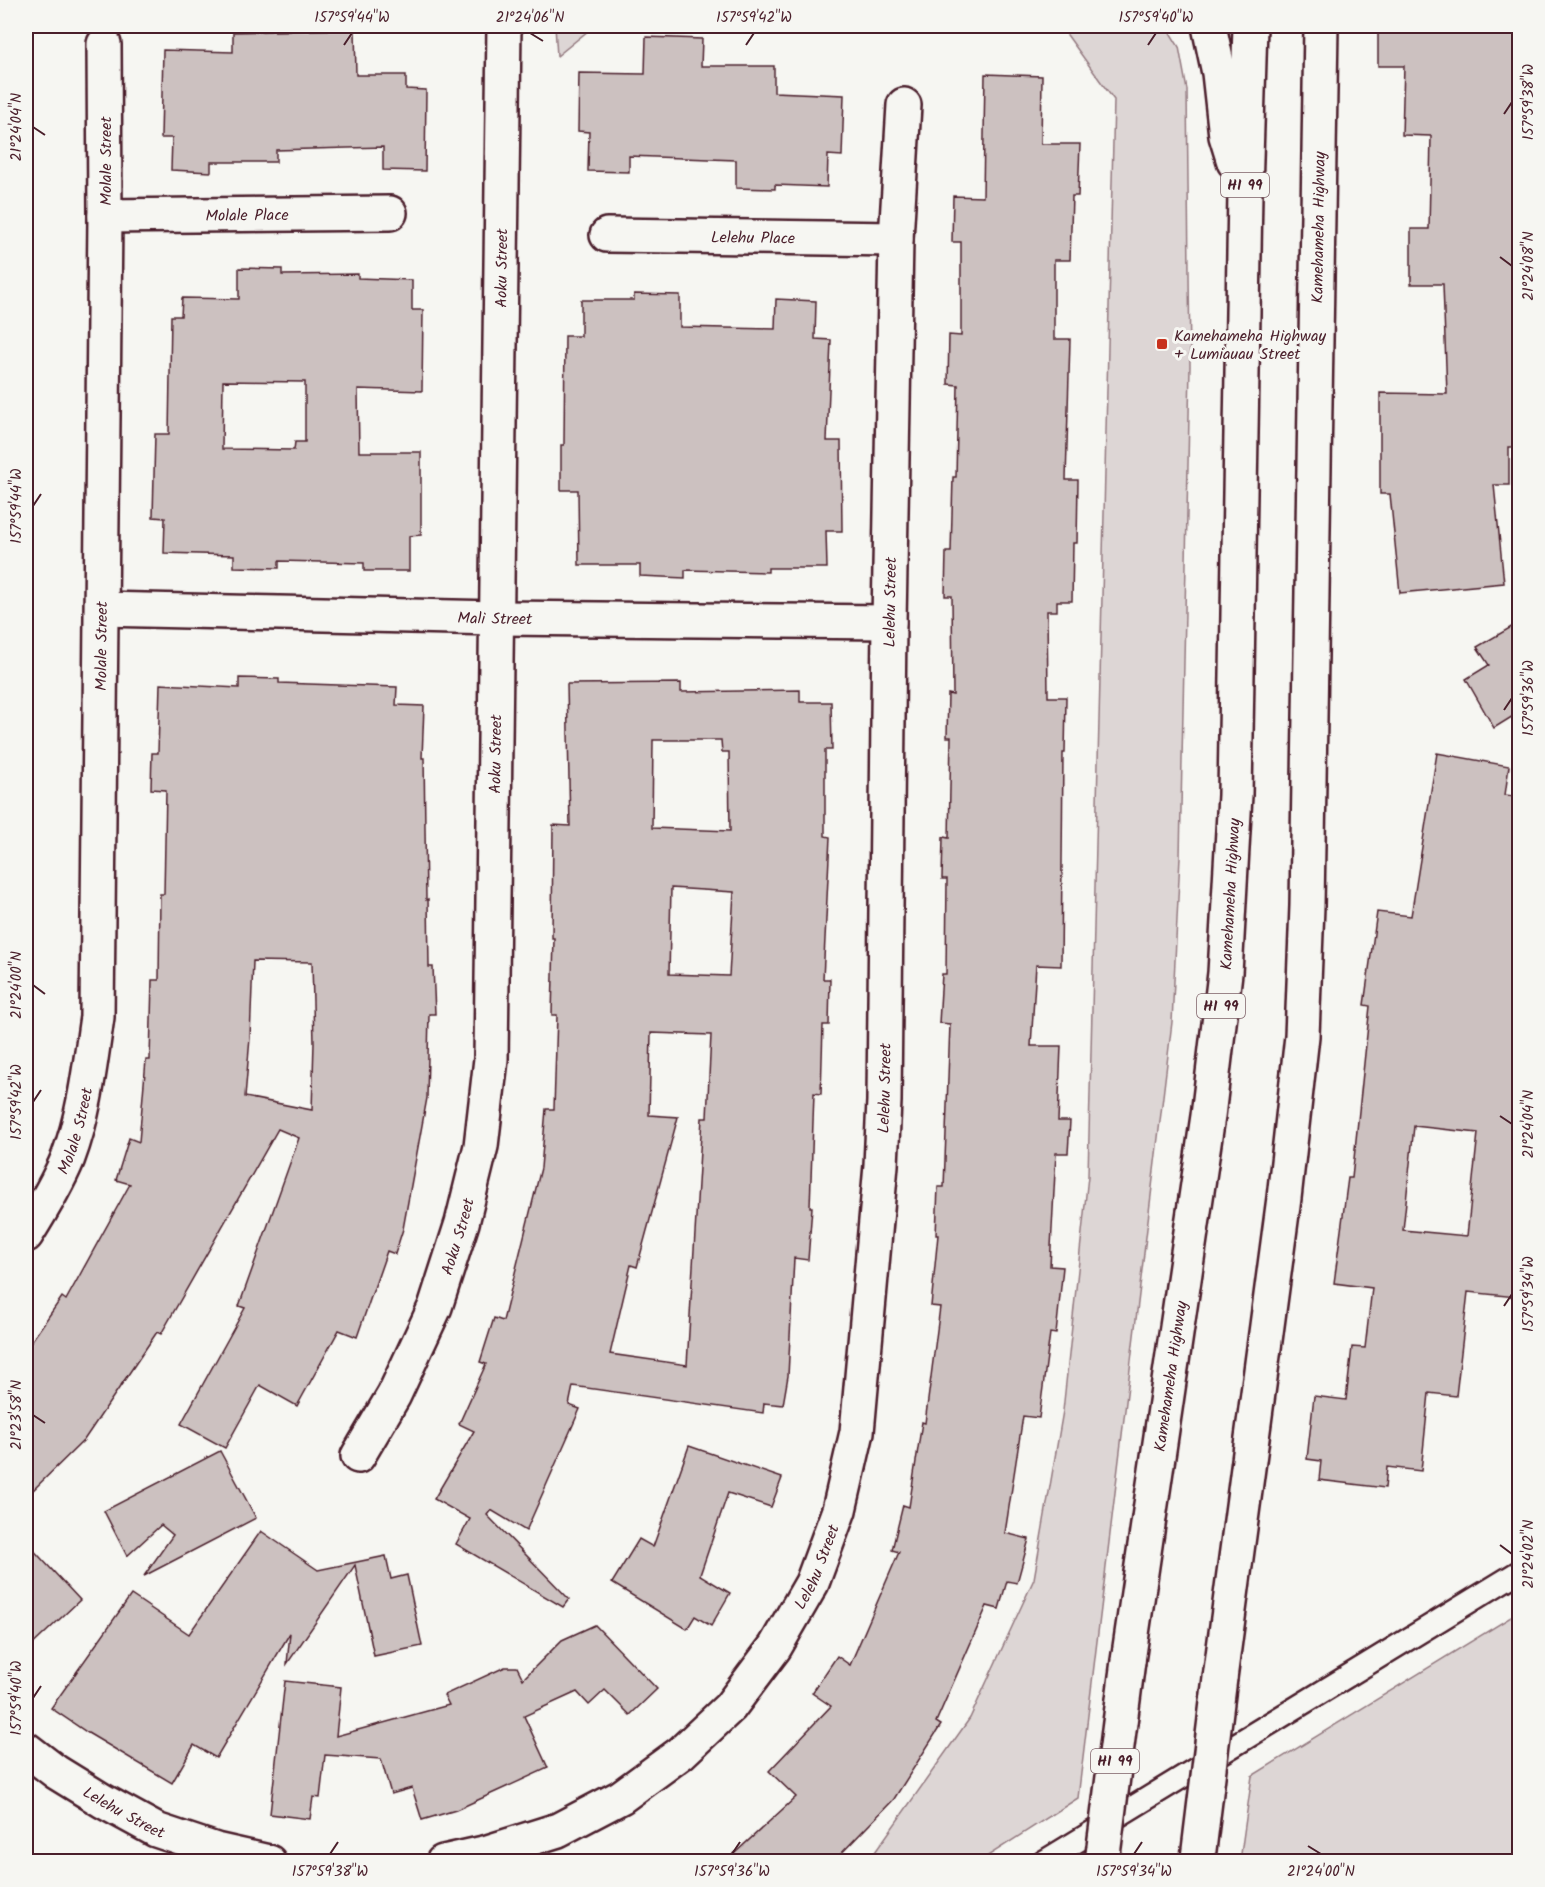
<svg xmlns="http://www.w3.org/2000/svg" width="1545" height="1887" viewBox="0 0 1545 1887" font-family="Kalam,sans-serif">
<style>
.grass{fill:#ddd6d5;stroke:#947a80;stroke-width:1.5}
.building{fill:#ccc1c0;stroke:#4a1f2b;stroke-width:1.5;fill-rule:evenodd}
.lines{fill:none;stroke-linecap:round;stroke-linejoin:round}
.service-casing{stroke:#4a1f2b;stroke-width:26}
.minor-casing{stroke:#4a1f2b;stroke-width:38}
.primary-casing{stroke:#4a1f2b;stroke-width:38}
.service{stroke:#f6f6f2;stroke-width:21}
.minor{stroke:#f6f6f2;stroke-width:33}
.primary{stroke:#f6f6f2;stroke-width:33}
.primary-bridge-casing{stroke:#4a1f2b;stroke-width:38;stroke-linecap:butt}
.primary-bridge{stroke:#f6f6f2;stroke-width:33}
.ticks{fill:none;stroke:#4a1f2b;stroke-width:2}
.poi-dot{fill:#c8321e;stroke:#f6f6f2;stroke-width:2}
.labels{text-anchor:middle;stroke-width:6;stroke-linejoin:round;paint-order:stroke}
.shield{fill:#f6f6f2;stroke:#7e6067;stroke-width:1.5}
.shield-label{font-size:15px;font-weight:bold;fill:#4a1f2b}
.street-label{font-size:16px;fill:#4a1f2b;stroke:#f6f6f2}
.poi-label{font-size:16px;fill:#4a1f2b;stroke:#f6f6f2;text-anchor:start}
.neatline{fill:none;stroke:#4a1f2b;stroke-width:2}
.ticks-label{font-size:15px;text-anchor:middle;fill:#4a1f2b}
</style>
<rect width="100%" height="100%" fill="#f6f6f2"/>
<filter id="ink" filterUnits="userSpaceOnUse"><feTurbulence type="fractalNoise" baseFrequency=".0167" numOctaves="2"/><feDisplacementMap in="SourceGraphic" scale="12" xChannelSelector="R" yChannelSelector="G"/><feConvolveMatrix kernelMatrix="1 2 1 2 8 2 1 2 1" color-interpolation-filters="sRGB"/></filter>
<g filter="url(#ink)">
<g class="grass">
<path d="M555 26H594L557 56Z"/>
<path d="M949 26H1166L1179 47 1187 90 1190 366 1180 857 1172 1022 1078 1798 980 1861 868 1862 970 1718 1034 1579 1063 1411 1088 1176 1114 100 1065 32 973 29Z"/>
<path d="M1519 1612V1861H1240L1252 1776Z"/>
</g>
<g class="building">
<path d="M1378 26H1520V447H1509V485H1494L1504 583 1400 593 1390 494H1380V393L1447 394 1443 284H1411V229H1429L1431 136 1402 135 1404 66H1378Z"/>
<path d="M355 29 356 75H406V89L426 90 425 171 383 170V147L276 150V162H211V172L171 170 172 138H161L163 50 233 52V32Z"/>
<path d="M646 37 702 39 701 66H774V92L844 95 842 156 828 155 827 187 775 185V189L736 188V160L629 156V172L588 171 589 132 578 131 579 73 645 74Z"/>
<path d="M985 74 1042 76 1041 144H1080L1078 196H1072L1070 260H1054V339H1070L1066 480H1078L1077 543H1073L1072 601H1057V611H1047L1048 697H1066L1065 753H1063L1061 966 1036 965 1031 1046H1061L1058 1121H1070L1068 1153H1056L1050 1266 1063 1267 1056 1334 1050 1333 1039 1418 1023 1416 1005 1533 1029 1539 1017 1583 1007 1581 999 1609 987 1606 936 1722 941 1725 894 1799 833 1862H725L796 1797 769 1771 831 1706 812 1693 837 1656 850 1665 899 1552 892 1550 903 1505 909 1507 922 1422 925 1423 940 1307 931 1306 938 1235H936L938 1187H944L950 1024 939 1023 942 974H946L947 879H942L943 837 949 838 951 737H947L948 694 953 695 952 596H945L946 552H951L953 477H956L958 385 948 384 949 335 961 336V242H952L953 196 983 197Z"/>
<path d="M239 268 282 269V275L358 274V278L412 280V310H423L422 391 358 389 359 452H421V535L409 536V571H364V563L279 561V568L234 567V555L164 553 165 518 153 517 155 434H169L171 316H181L182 298 239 299ZM223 381 305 382V442H295L294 450 222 449Z"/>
<path d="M634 294 680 295V327L775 329 776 299 816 301 815 339 831 340 827 441H841L842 531H826L827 568H768V572L685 570V578L640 576V565H579L578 490H561V445H564L565 336H581V300H634Z"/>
<path d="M1520 622V715L1518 713 1494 728 1466 679 1489 665 1477 647Z"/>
<path d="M239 678 279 679V683L397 687 396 705 424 706 422 758H424L426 900 428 899 429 967H433L435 1014H429L427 1098 403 1229 395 1254 387 1251 357 1337 339 1330 297 1406 260 1385 225 1448 181 1424 245 1308 239 1306 299 1138 278 1129 161 1334 157 1332 84 1440 26 1497V1349L62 1297 66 1300 130 1184 116 1180 129 1138 139 1142 146 1060H150L152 980H159L160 894H164L166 790 151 789 152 753H158L160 684 239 688ZM253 961 312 962 314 1043 312 1110 245 1097 250 1038Z"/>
<path d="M681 683V692L800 690V702H831L832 750H825V836L830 837 823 979H830L829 1025H823L821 1094 814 1093 810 1207H812L808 1260 794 1258 788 1376 783 1405 764 1403 763 1413 573 1386 569 1405 580 1409 526 1531 491 1510 487 1515 569 1599 563 1607 456 1544 470 1519 434 1499 474 1431 459 1424 486 1364 480 1362 494 1318 503 1321 541 1168 546 1109H554L557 1015H552L554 938H552L553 825 570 826 567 684ZM653 740H721L722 752H729L730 831 652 828ZM671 888 734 892 729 976 669 974ZM651 1033 711 1035 707 1118H702L687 1365 610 1354 631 1265 637 1267 678 1117 649 1115Z"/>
<path d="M1437 753 1509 766 1505 795 1520 797V1257L1516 1297 1468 1292 1456 1396 1429 1393 1421 1471 1387 1467 1385 1488 1319 1480 1321 1461 1307 1459 1314 1396 1346 1400 1352 1347 1365 1348 1372 1288 1334 1283 1348 1178H1352L1370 1006 1364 1005 1377 912 1411 916ZM1414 1126 1478 1133 1467 1236 1403 1230Z"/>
<path d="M689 1446 782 1478 771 1507 728 1493 700 1575 730 1593 711 1626 695 1616 687 1629 612 1583 639 1539 653 1547Z"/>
<path d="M220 1451 256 1518 144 1576 173 1535 161 1525 127 1556 104 1511Z"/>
<path d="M261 1531 318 1570 386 1556 391 1579 407 1575 422 1646 374 1656 355 1565 287 1664 290 1633 216 1758 194 1745 172 1783 88 1733 51 1708 131 1595 189 1634Z"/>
<path d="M26 1542 80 1600 26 1651Z"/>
<path d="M595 1625 657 1689 630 1715 605 1690 589 1705 577 1692 524 1716 548 1768 456 1810 422 1820 412 1788 391 1794 381 1759 325 1755 320 1798 313 1797 310 1819 270 1814 285 1681 341 1687 336 1736 449 1705 444 1695 505 1667H517L523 1679 562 1640Z"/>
</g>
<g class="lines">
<g class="service-casing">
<path id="service" d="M1043 1862 1520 1571"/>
</g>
<g class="minor-casing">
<g id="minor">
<path id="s1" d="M105 216 390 213"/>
<path id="s2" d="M607 235 896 239"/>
<path id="s3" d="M102 609 497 618 889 622"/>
<path id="s4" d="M26 1235C41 1211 57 1185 68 1158 85 1113 90 1065 97 1017L105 216 104 44"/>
<path id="s5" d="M358 1456 394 1395 435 1307 462 1223 481 1146 491 1059 504 26"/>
<path id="s6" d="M26 1749 56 1772 103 1801 156 1830 216 1850 269 1862"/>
<path id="s7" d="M443 1862 488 1852 558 1830 621 1797 681 1753 730 1707 775 1647 812 1583 839 1510 857 1432 881 1165 884 1101 889 622 896 239 904 105"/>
</g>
</g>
<g class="primary-casing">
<g id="primary">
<path d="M1209 26 1219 73 1226 136 1234 162"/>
<path id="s8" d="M1128 1661 1208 1116 1225 973 1235 795 1245 192 1250 26"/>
<path id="s9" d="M1220 1678 1284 1198 1302 1036 1307 906 1321 26"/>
</g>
</g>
<use href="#service" class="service"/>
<use href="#minor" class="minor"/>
<use href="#primary" class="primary"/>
<g class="primary-bridge-casing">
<g id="primary-bridge">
<path d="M1198 1858 1220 1678"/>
<path d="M1102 1862 1128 1661"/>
</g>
</g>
<use href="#primary-bridge" class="primary-bridge"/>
</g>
</g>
<path class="ticks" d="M530 33 543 41M344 45 352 33M746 45 754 33M1148 45 1156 33M1504 114 1512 102M33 127 45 135M1500 257 1512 266M33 506 41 494M1504 710 1512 698M33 985 45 994M33 1102 41 1090M1500 1116 1512 1124M1504 1306 1512 1294M33 1415 45 1423M1500 1545 1512 1554M33 1698 41 1686M1308 1846 1321 1854M330 1854 338 1842M732 1854 740 1842M1134 1854 1142 1842"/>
<rect class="poi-dot" x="1156" y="338" width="12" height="12" rx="3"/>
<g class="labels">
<g class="shield">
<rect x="1221" y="173" width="48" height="24" rx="4.5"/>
<rect x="1197" y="994" width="48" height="24" rx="4.5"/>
<rect x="1091" y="1749" width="48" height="24" rx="4.5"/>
</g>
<g class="shield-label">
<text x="1245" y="190">HI 99</text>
<text x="1221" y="1011">HI 99</text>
<text x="1115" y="1766">HI 99</text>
</g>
<g class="street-label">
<text transform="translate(105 161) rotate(-90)" y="6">Molale Street</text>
<text dy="6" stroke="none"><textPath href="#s1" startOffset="142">Molale Place</textPath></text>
<text dy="6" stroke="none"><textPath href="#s9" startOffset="1456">Kamehameha Highway</textPath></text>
<text dy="6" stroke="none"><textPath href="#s2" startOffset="146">Lelehu Place</textPath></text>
<text dy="6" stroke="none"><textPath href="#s5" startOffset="1214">Aoku Street</textPath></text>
<text dy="6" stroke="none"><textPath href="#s7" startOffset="1470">Lelehu Street</textPath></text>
<text dy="6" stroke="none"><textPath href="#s3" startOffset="393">Mali Street</textPath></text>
<text dy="6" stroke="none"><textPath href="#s4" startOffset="603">Molale Street</textPath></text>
<text dy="6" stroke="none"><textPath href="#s5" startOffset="728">Aoku Street</textPath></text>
<text dy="6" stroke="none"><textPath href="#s8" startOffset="774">Kamehameha Highway</textPath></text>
<text dy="6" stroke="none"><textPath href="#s7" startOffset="984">Lelehu Street</textPath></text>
<text dy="6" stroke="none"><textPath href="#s4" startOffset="116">Molale Street</textPath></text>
<text dy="6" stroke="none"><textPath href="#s5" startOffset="242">Aoku Street</textPath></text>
<text dy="6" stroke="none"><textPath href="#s8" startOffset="288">Kamehameha Highway</textPath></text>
<text dy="6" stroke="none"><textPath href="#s7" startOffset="498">Lelehu Street</textPath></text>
<text dy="6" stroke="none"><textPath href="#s6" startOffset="117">Lelehu Street</textPath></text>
</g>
<g class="poi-label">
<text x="1174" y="341">Kamehameha Highway<tspan x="1174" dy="18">+ Lumiauau Street</tspan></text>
</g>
</g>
<rect width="1545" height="1887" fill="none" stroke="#f6f6f2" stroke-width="66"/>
<rect x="33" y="33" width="1479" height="1821" class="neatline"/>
<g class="ticks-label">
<text x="352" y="22">157°59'44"W</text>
<text x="530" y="22">21°24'06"N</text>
<text x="754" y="22">157°59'42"W</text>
<text x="1156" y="22">157°59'40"W</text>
<text transform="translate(1528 102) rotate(-90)" y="5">157°59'38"W</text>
<text transform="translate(16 127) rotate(-90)" y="5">21°24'04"N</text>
<text transform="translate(1528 266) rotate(-90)" y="5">21°24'08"N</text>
<text transform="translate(16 506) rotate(-90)" y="5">157°59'44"W</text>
<text transform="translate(1528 698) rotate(-90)" y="5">157°59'36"W</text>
<text transform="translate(16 985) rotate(-90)" y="5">21°24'00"N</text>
<text transform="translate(16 1102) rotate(-90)" y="5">157°59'42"W</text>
<text transform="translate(1528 1124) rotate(-90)" y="5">21°24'04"N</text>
<text transform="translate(1528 1294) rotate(-90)" y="5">157°59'34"W</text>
<text transform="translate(16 1415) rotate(-90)" y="5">21°23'58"N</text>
<text transform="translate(1528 1554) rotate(-90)" y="5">21°24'02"N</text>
<text transform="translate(16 1698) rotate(-90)" y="5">157°59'40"W</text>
<text x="330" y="1876">157°59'38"W</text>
<text x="732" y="1876">157°59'36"W</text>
<text x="1134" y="1876">157°59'34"W</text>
<text x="1321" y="1876">21°24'00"N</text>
</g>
</svg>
